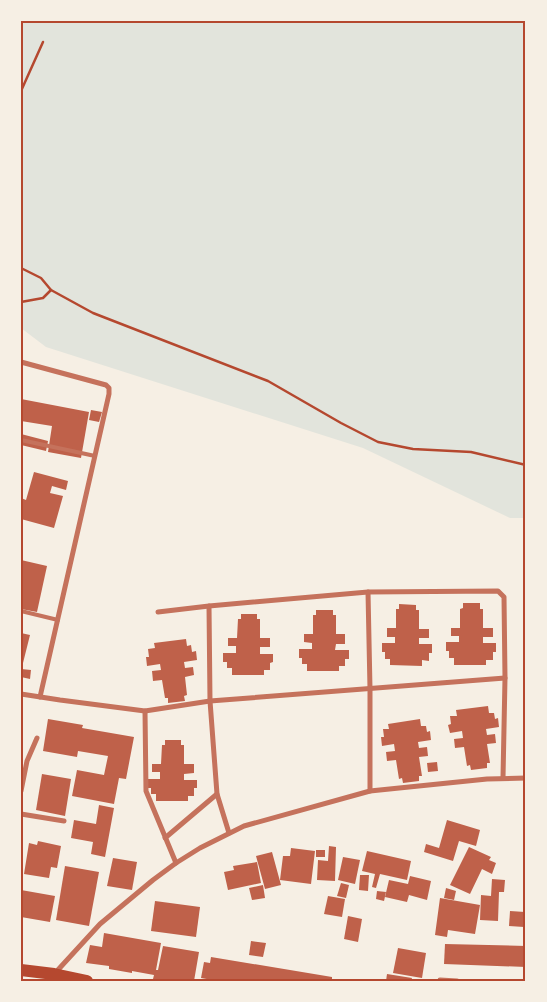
<svg xmlns="http://www.w3.org/2000/svg" width="547" height="1002" viewBox="0 0 547 1002" font-family="Montserrat,sans-serif">
<style>
.green{fill:#e2e4dc}
.building{fill:#bf614a}
.lines{fill:none;stroke-linecap:round;stroke-linejoin:round}
.path{stroke:#b5482f;stroke-width:2.5}
.service{stroke:#c5725c;stroke-width:4}
.minor{stroke:#c5725c;stroke-width:5}
.primary{stroke:#b5482f;stroke-width:12}
.neatline{fill:none;stroke:#b5482f;stroke-width:2}
</style>
<rect width="100%" height="100%" fill="#f6efe4"/>
<path class="green" d="M21 21H526V518H510L363 448 46 347 21 328Z"/>
<g class="building">
<path d="M21 399 89 412 81 458 48 452 52 426 21 421Z"/>
<path d="M91 410 102 412 99 422 89 420Z"/>
<path d="M21 434 48 441 46 451 21 445Z"/>
<path d="M34 472 68 481 66 490 52 486 50 493 63 496 54 528 21 519V498L26 500Z"/>
<path d="M21 560 47 566 37 612 21 609Z"/>
<path d="M463 603H480V609H483V628H493V637H483V643H496V652H493V660H486V665H454V658H449V651H446V642H459V636H451V628H460V609L463 608Z"/>
<path d="M399 604 416 605V610H419V629H429V638H419V644H432V653H429V661L422 660V666L390 665V659H385V652H382V643H395V637H387V628H396V609H399Z"/>
<path d="M316 610H333V615H336V634H345V644H336L335 650H349V659H345V666H339V671H307V664H302V658H299V649H312V643L304 642V634H313V615H316Z"/>
<path d="M241 614H257V619H260V638H270V647H260V654H273V662L270 663V670H264V675H232V668H227V662H223V653H236V646H228V638H237L238 619H241Z"/>
<path d="M21 633 30 635 22 667H21Z"/>
<path d="M186 639 187 646 191 645 192 652 196 651 197 660 184 662 185 668 193 667 194 675 185 677 187 695 184 696 185 701 168 703V698H165L162 680 153 681 152 671 161 670 160 664 147 666 146 657H149L148 649 155 648 154 643Z"/>
<path d="M21 669 31 670 30 679 21 677Z"/>
<path d="M488 706 489 713H494L495 719 498 718 499 727 486 729 487 735 495 734 496 743 487 744 490 763H487V768L471 770 470 765 467 766 464 747 455 748 454 739 463 738 462 731 450 733 448 725 451 724 450 716H457L456 710Z"/>
<path d="M48 719 83 725 82 728 134 737 126 779 119 778 114 804 72 796 77 770 104 775 108 756 78 751 77 757 43 751Z"/>
<path d="M420 719 421 726H426L427 732 430 731 431 740 418 742 419 748 427 747 428 756 419 757 422 776H419V781L403 783 402 778 399 779 396 760 387 761 386 752 395 751 394 744 382 746 381 737H384L383 729H389L388 724Z"/>
<path d="M165 740H181V745H184V764H194V773L184 774V780H197V788H194V796H188V801H156V794H151V788H147V779H160V772H152V764H161L162 745H165Z"/>
<path d="M437 762 438 771 428 772 427 763Z"/>
<path d="M42 774 71 779 65 816 36 810Z"/>
<path d="M99 805 114 808 105 857 91 854 93 842 71 838 74 820 96 824Z"/>
<path d="M447 820 480 830 476 846 459 841 453 861 424 852 426 844 439 848Z"/>
<path d="M38 841 61 846 57 868 51 867 49 878 24 874 29 843 37 845Z"/>
<path d="M329 846 336 847 335 881 317 880 318 860 328 861Z"/>
<path d="M469 847 491 857 489 860 496 863 492 874 482 869 470 894 450 885Z"/>
<path d="M291 848 315 851 311 884 280 880 283 856H290Z"/>
<rect x="316" y="850" width="9" height="7"/>
<path d="M367 851 411 861 407 880 380 874 376 888 372 887 375 874 362 871Z"/>
<path d="M272 852 281 885 265 889 256 856Z"/>
<path d="M343 857 360 860 355 884 338 880Z"/>
<path d="M113 858 137 862 132 890 107 886Z"/>
<path d="M257 862 261 883 228 890 224 872 234 870 233 866Z"/>
<path d="M65 866 99 872 89 926 56 920Z"/>
<path d="M360 875H369L368 891 359 890Z"/>
<path d="M410 876 431 881 427 900 409 895 407 902 385 897 389 880 408 884Z"/>
<path d="M492 879 505 880 504 892H499L498 921 480 920 481 895 491 896Z"/>
<path d="M341 883 349 885 346 898 337 896Z"/>
<path d="M263 885 265 898 252 900 249 888Z"/>
<path d="M446 888 456 891 454 900 444 898Z"/>
<path d="M21 890 55 896 50 922 21 917Z"/>
<path d="M377 891 386 892 384 901 376 899Z"/>
<path d="M328 896 345 899 342 917 324 914Z"/>
<path d="M440 898 480 905 475 934 448 930 447 937 435 935Z"/>
<path d="M155 901 200 907 196 937 151 931Z"/>
<path d="M510 911 525 912 524 927 509 926Z"/>
<path d="M348 916 362 919 358 942 344 939Z"/>
<path d="M104 933 161 943 156 970H158L163 946 199 952 194 981H163L153 979 154 975 132 971V973L109 969V966L86 963 90 945 102 947Z"/>
<path d="M251 941 266 943 263 957 249 955Z"/>
<path d="M445 944 526 946V967L444 964Z"/>
<path d="M398 948 426 953 422 978 393 973Z"/>
<path d="M211 957 332 977V981H218L201 978 204 962 210 963Z"/>
<path d="M387 974 412 978 411 981H386Z"/>
</g>
<g class="lines">
<g class="path">
<path d="M21 91 43 42"/>
<path d="M21 268 41 278 51 290 93 313 268 381 341 423 378 442 413 449 471 452 526 465"/>
<path d="M21 302 43 298 51 290"/>
</g>
<g class="service">
<path d="M21 440 95 456"/>
<path d="M21 611 58 620"/>
</g>
<g class="minor">
<path d="M21 362 106 385 109 388V394L40 697"/>
<path d="M368 592 370 689V791"/>
<path d="M209 606 210 701 217 794 229 833"/>
<path d="M158 612 209 606 368 592 498 591 504 597 505 678 503 778"/>
<path d="M21 694 60 700 145 711 210 701 505 678"/>
<path d="M145 711 146 791 176 863"/>
<path d="M21 791 27 761 37 738"/>
<path d="M21 814 64 821"/>
<path d="M165 838 217 794"/>
<path d="M56 972 100 924 153 880 176 863 200 848 244 826 370 791 487 779 526 778"/>
<path d="M440 980 457 981"/>
</g>
<path class="primary" d="M21 970 54 974 87 981"/>
</g>
<rect width="547" height="1002" fill="none" stroke="#f6efe4" stroke-width="45"/>
<rect x="22" y="22" width="502" height="958" class="neatline"/>
</svg>
